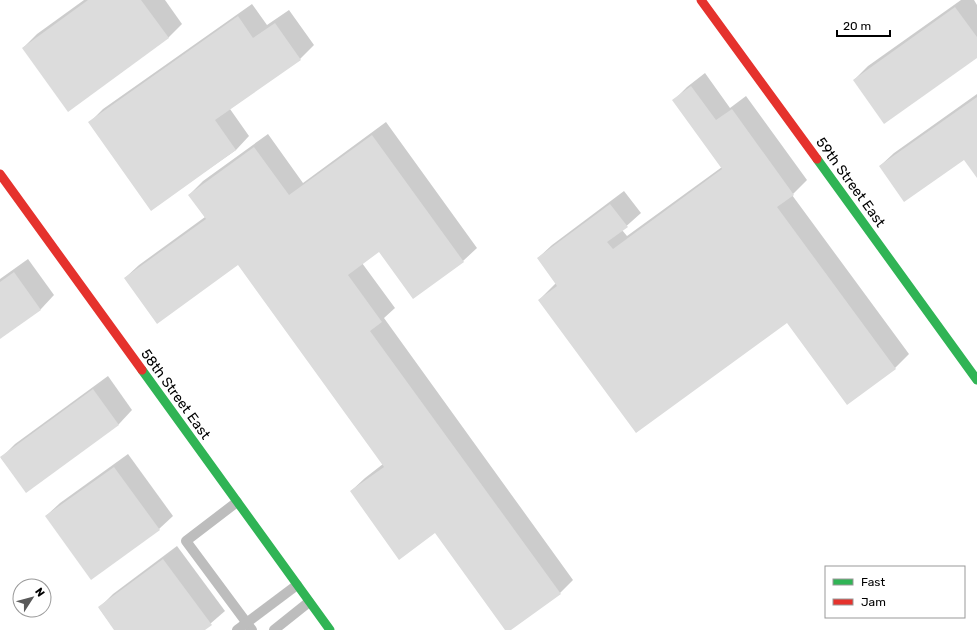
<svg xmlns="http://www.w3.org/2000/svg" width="977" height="630" viewBox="0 0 977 630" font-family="Rubik,sans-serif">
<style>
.shadow{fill:#0003}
.building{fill:#dcdcdc}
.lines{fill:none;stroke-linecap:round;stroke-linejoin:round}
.lane{stroke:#bdbdbd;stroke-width:10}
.fast{stroke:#30b455;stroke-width:9}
.jam{stroke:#e5322d;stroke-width:9}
.labels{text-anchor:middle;stroke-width:4;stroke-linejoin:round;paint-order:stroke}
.street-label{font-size:14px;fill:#000;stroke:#fff}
</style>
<rect width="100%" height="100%" fill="#fff"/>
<g class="shadow">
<path d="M84 0H165L182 24 168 38 23 48 37 34Z"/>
<path d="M961 0H974L977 5V56L854 80 868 66Z"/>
<path d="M252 4 267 25 289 10 314 45 300 59 230 109 249 136 236 150 151 209 90 122 103 109Z"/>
<path d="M705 73 730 108 746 96 807 180 792 195 909 354 895 368 847 403 787 321 539 300 556 283 538 258 552 245 624 191 641 213 622 230 627 236 722 167 674 100 687 87Z"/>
<path d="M977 94V176L965 159 880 166 894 153Z"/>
<path d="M386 122 477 248 463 261 379 251 362 263 395 308 384 318 573 580 560 593 509 630H507L436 532 351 491 365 478 383 464 238 264 125 278 139 265 205 217 189 195 203 181 268 134 303 183Z"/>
<path d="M28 259 54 295 41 309 0 338V279Z"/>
<path d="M108 376 132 410 119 424 26 491 1 458 15 444Z"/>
<path d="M128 454 173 516 159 529 46 516 60 503Z"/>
<path d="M177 546 225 611 203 630H115L99 608 113 594Z"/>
</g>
<g class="building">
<path d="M88 0H141L169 38 68 112 22 48Z"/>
<path d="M955 7 977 37V58L884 124 853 80Z"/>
<path d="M238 16 253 38 275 23 301 60 215 120 236 150 151 211 88 122Z"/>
<path d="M691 86 716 120 732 109 794 195 777 207 896 369 847 405 787 323 636 433 538 300 557 286 537 258 610 204 628 227 607 242 613 249 722 169 672 100Z"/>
<path d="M977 97V178L964 160 904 202 879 166Z"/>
<path d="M372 135 464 262 413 299 379 252 348 275 382 322 370 331 561 594 511 630H505L435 533 399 560 350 491 384 467 238 265 157 324 124 278 206 219 188 195 254 147 289 195Z"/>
<path d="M14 272 41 310 0 339V282Z"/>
<path d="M93 389 119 425 26 493 0 457Z"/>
<path d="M114 467 160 530 91 580 45 516Z"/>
<path d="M163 559 212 625 205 630H114L98 607Z"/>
</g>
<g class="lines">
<g class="lane">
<path d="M237 502 186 541 252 630"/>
<path d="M237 630 297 585"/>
<path d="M274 630 309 602"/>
</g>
<g class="fast">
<path d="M817 159 977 380"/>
<path d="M142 370 330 630"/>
</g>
<g class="jam">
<path d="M701 0 817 159"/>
<path d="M0 174 142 370"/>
</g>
</g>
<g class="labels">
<g class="street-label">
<text transform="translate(851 182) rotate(54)" y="5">59th Street East</text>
<text transform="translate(176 394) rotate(54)" y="5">58th Street East</text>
</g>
</g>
<rect x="825" y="566" width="140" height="52" fill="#ffffff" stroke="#999999"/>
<rect x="833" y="579" width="20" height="6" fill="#30b455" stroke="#999999"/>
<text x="861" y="586" font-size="12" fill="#000000">Fast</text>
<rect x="833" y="599" width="20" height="6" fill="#e5322d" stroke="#999999"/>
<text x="861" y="606" font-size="12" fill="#000000">Jam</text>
<g transform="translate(32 598) rotate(54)"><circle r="19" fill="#ffffff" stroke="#999999"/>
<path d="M0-3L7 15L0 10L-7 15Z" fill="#595959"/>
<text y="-6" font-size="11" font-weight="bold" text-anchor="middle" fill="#000000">N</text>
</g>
<path d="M837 30v6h53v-6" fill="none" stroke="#000000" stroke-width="2"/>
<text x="843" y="30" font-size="12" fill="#000000" stroke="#ffffff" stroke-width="3" paint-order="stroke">20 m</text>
</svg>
